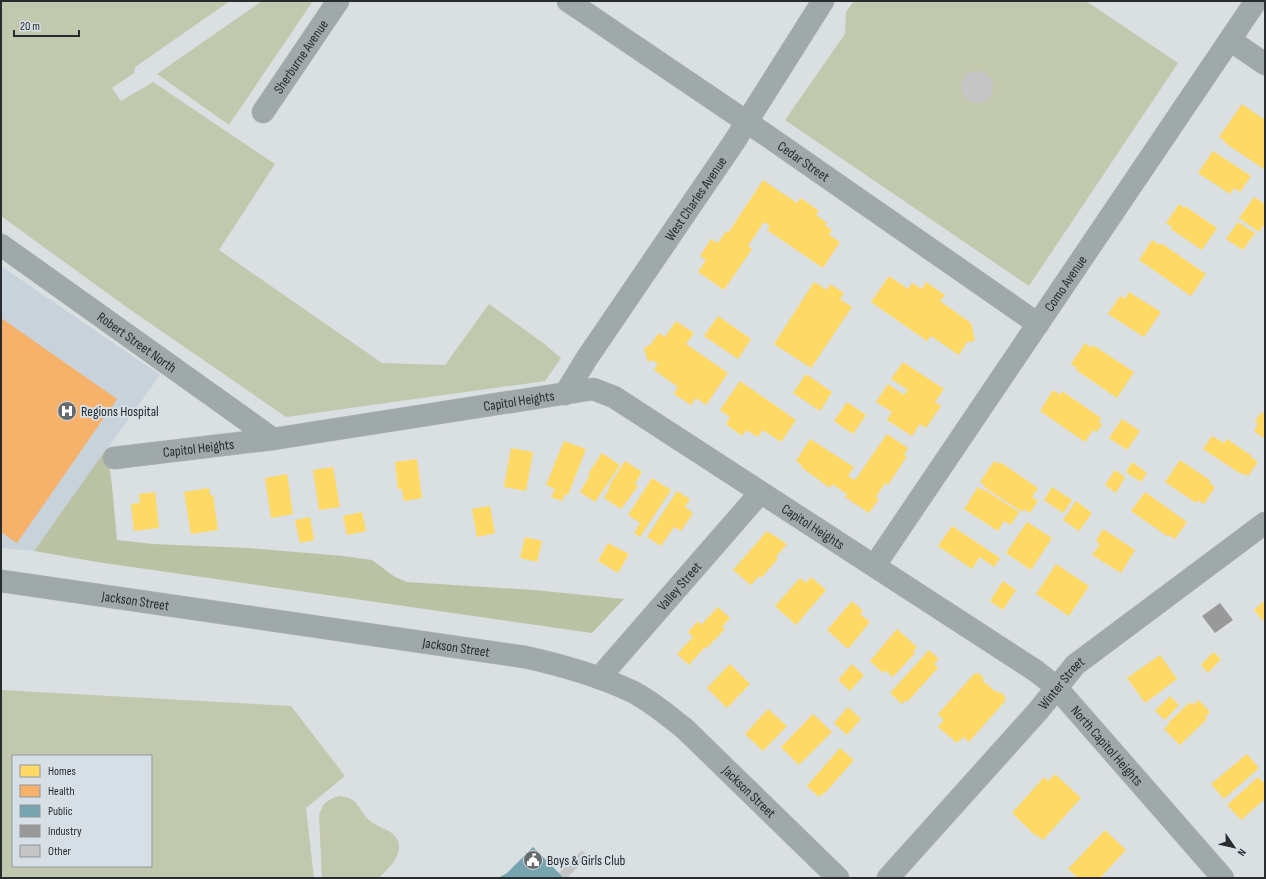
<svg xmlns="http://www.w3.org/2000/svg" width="1266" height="879" viewBox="0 0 1266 879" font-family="'Sofia Sans Condensed',sans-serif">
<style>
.built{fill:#c7d2da}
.green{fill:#c2c8ad;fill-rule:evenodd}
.forest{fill:#bbc2a3}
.homes{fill:#ffd966}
.health{fill:#f6b26b}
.public{fill:#76a5af}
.industry{fill:#999}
.building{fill:#c5c5c6}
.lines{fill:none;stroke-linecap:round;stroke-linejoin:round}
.minor-casing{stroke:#b7bbbd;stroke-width:23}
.tertiary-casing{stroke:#b7bbbd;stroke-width:23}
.minor{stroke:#9ea9a8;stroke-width:22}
.tertiary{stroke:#9ea9a8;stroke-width:22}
.labels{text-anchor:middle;stroke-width:4;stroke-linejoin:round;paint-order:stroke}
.street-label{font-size:14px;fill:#292c2e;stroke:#d7dfe6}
.poi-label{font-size:14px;fill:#292c2e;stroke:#d7dfe6;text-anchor:start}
</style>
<rect width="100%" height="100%" fill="#dadfe2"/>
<path class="built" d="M1 266 160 375 34 551 1 548Z"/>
<g class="green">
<path d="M1 1H230L135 67 134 73 112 88 121 101 153 82 275 164 219 250 382 363 445 365 489 304 543 343 561 358 545 381 286 417 125 306 1 216Z"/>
<path d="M262 1H313L229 125 157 74Z"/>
<path d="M854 1H1086L1178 63 1029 286 785 120 845 34 846 12Z"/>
<path d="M1 690 291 706 345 776 306 808 314 878H1ZM13 756H151V866H13Z"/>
<path d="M340 796C359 798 358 810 369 820 376 827 386 828 393 834 409 850 390 867 379 878H322L319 815C323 803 327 799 340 796Z"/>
</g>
<path class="forest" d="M107 448 112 486 117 540 153 544 248 548 343 556 372 560 395 577 407 582 534 590 624 599 592 633 97 562 34 551Z"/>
<g class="homes">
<path d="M1242 104 1265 120 1264 169 1225 143 1226 142 1219 137Z"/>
<path d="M1213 151 1251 176 1240 192 1234 188 1230 194 1198 173Z"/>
<path d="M763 180 797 203 801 198 819 211 816 215 827 223 825 225 832 230 829 235 840 242 823 268 767 230 770 226 764 222 748 246 752 249 724 290 698 272 706 260 700 256 711 239 718 243 726 231 728 233Z"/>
<path d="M1254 197 1265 204V223L1259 232 1239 218Z"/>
<path d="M1179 204 1184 208 1185 206 1217 228 1202 250 1171 229 1172 227 1166 223Z"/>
<path d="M1238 222 1255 233 1243 250 1226 239Z"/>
<path d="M1152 240 1160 245 1161 243 1206 274 1191 296 1139 260Z"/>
<path d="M889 276 908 289 912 283 922 289 926 282 945 295 940 301 971 323 975 341 967 342 959 355 931 336 927 341 871 302Z"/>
<path d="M814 282 827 290 830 284 844 293 840 299 852 307 811 368 774 344Z"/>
<path d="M1129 292 1161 312 1144 337 1108 314 1120 296 1125 299Z"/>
<path d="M718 316 751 339 738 359 704 336Z"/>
<path d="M676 321 694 333 686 344 728 373 706 405 696 398 691 405 674 394 678 387 654 370 658 364 652 360 648 362 644 348 650 345 659 333 665 337Z"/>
<path d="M1085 343 1091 348 1093 345 1134 372 1117 398 1076 370 1077 368 1071 364Z"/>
<path d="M903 362 944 389 935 402 941 406 926 428 920 424 912 436 887 420 892 412 876 402 888 384 904 395 908 390 891 379Z"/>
<path d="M806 374 832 392 820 411 793 393Z"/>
<path d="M740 381 796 420 781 442 763 430 758 437 746 430 742 436 726 424 730 417 720 410Z"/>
<path d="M1053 390 1060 395 1062 391 1101 418 1099 422 1102 424 1097 432 1093 430 1085 442 1040 411Z"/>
<path d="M847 402 866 415 853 434 834 421Z"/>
<path d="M1261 412 1265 415V439L1254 431 1258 424 1255 422Z"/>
<path d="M1122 419 1140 431 1127 450 1109 438Z"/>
<path d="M887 434 908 448 904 455 907 456 888 485 885 483 876 497 879 499 869 513 845 497 847 494 832 484 830 488 801 467 802 465 796 461 810 439 854 467 848 476 855 480Z"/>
<path d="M1212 436 1224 443 1227 439 1252 456 1251 457 1258 462 1248 476 1242 473 1241 474 1203 449Z"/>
<path d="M564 441 586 449 568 495 565 494 562 501 551 497 555 489 546 485Z"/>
<path d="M511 448 533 452 526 491 504 487Z"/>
<path d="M602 453 620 465 595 502 580 492 590 475 588 474Z"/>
<path d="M417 459 422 498 404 501 402 489H398L395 462Z"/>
<path d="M1180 460 1211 481 1209 483 1215 487 1204 504 1198 500 1196 503 1165 482Z"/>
<path d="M625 461 642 472 635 484 638 486 621 509 604 498 610 487 609 486Z"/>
<path d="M994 461 999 464 1000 462 1038 488 1032 497 1038 501 1030 513 1024 509 1022 512 984 487 985 486 980 482Z"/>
<path d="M1132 462 1147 473 1141 482 1126 472Z"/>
<path d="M333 467 340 507 319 510 313 470Z"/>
<path d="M1115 470 1125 477 1116 493 1105 485Z"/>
<path d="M287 474 293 514 271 518 265 478Z"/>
<path d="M652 478 671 490 640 537 634 533 640 523 628 515Z"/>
<path d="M978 487 984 491 985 490 1019 512 1011 525 1004 521 998 531 964 509Z"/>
<path d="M1052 487 1072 500 1063 513 1044 500Z"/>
<path d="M209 488 210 495H213L218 530 191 534 184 492Z"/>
<path d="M677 491 690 499 685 507 693 513 681 531 674 527 661 546 647 537Z"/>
<path d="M155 492 159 528 134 531 131 504 140 503 139 494Z"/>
<path d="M1145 492 1187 522 1175 539 1168 535 1167 536 1131 511Z"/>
<path d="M1076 501 1092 513 1079 531 1063 520Z"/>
<path d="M490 506 495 533 477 537 472 509Z"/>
<path d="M362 512 366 531 347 535 343 516Z"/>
<path d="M310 517 314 540 300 543 295 520Z"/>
<path d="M1027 522 1052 538 1031 570 1006 553Z"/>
<path d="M952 526 1000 558 994 567 980 557 972 569 938 546Z"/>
<path d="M1103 529 1135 550 1121 573 1092 555 1100 544 1096 541Z"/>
<path d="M767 531 787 544 776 557 778 559 761 578 759 576 751 585 733 570Z"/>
<path d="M525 537 542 541 537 562 520 558Z"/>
<path d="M608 543 629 554 618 573 598 561Z"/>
<path d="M1056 564 1089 586 1069 616 1036 594Z"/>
<path d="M811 577 826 590 796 625 775 606 800 578 806 583Z"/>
<path d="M1003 581 1016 590 1003 610 990 601Z"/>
<path d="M1265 600V623L1254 610Z"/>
<path d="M852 601 863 611 860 614 870 622 848 649 827 630Z"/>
<path d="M718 607 730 618 722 627 725 629 707 648 705 647 689 665 677 654 693 637 688 632 698 621 701 625Z"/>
<path d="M897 629 917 647 913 652 915 653 893 677 885 670 883 673 870 661Z"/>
<path d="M929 650 939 659 934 664 938 668 907 702 905 700 902 704 890 693Z"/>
<path d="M1213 652 1221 659 1208 673 1201 665Z"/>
<path d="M1160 655 1177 679 1145 703 1127 678Z"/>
<path d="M730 664 750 684 727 708 707 688Z"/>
<path d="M852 664 864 675 850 691 838 680Z"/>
<path d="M978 673 983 677V681L996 692H1000L1005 696V701L969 742 963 737 957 743 938 727 944 720 938 714 974 674Z"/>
<path d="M1170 696 1179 705 1165 720 1155 711Z"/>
<path d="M1199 700 1210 712 1205 717 1207 719 1180 745 1164 729 1169 724 1168 723 1190 702 1193 705Z"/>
<path d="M848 707 861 719 847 735 834 723Z"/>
<path d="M768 709 787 726 763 751 745 734Z"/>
<path d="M813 714 832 732 799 765 781 747Z"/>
<path d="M840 748 854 760 824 794 823 793 819 797 807 786Z"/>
<path d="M1247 754 1259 768 1224 799 1211 784Z"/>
<path d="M1055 774 1081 798 1043 840 1037 835 1036 836 1012 813 1044 777 1048 781Z"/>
<path d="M1258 777 1263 782 1265 780V799L1241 820 1227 805Z"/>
<path d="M1105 830 1126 850 1100 878H1078L1068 869Z"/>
</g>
<path class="health" d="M1 318 117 399 17 543 1 532Z"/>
<path class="public" d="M533 847 564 878H498L507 873Z"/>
<path class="industry" d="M1220 603 1233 620 1215 633 1202 616Z"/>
<g class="building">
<circle cx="977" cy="87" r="16"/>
<path d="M582 850 588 857 567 878H564L559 873Z"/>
</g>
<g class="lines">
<g class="minor-casing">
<g id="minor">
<path id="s1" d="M568 1 769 137 1038 324"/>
<path d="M1230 40 1265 64"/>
<path id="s2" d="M263 112 338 1"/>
<path id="s3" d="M1 245 273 439"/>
<path id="s4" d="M565 394 587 358 734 142 823 1"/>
<path id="s5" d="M114 458 273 439 593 389 614 397C754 489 896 579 1036 671L1056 687 1223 878"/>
<path id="s6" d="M875 565 1256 1"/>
<path id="s7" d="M599 678 760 493"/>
<path id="s8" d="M888 878 1038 711 1075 665 1265 523"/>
</g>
</g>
<g class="tertiary-casing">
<g id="tertiary">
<path id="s9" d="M1 581 525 657C561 665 597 675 631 691 650 700 667 715 684 728L838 878"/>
</g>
</g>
<use href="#minor" class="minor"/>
<use href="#tertiary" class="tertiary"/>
</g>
<defs>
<g id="hospital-disc" transform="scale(1)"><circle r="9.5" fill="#676b6d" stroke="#d7dfe6"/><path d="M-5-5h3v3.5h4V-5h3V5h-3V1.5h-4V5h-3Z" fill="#fff"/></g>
<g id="civic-disc" transform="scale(1)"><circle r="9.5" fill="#676b6d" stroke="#d7dfe6"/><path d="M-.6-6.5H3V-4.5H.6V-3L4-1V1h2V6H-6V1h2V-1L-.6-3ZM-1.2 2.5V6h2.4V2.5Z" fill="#fff"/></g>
</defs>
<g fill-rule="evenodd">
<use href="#hospital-disc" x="67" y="411"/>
<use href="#civic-disc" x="533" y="860"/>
</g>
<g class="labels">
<g class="street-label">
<text dy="5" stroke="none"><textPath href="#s2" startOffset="67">Sherburne Avenue</textPath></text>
<text dy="5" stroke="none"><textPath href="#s1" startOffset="285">Cedar Street</textPath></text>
<text dy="5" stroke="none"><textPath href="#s4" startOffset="235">West Charles Avenue</textPath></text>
<text dy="5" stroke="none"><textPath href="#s6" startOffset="340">Como Avenue</textPath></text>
<text dy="5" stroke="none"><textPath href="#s3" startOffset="167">Robert Street North</textPath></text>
<text dy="5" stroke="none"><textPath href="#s5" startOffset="409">Capitol Heights</textPath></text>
<text dy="5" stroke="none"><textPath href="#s5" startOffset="85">Capitol Heights</textPath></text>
<text dy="5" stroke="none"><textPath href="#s5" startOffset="744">Capitol Heights</textPath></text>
<text dy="5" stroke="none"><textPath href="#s7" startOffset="122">Valley Street</textPath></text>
<text dy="5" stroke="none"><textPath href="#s9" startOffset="136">Jackson Street</textPath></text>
<text dy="5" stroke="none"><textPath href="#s9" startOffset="460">Jackson Street</textPath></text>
<text dy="5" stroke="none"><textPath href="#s8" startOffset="261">Winter Street</textPath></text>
<text dy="5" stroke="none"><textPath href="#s5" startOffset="1113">North Capitol Heights</textPath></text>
<text dy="5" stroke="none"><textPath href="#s9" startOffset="797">Jackson Street</textPath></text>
</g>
<g class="poi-label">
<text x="81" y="416">Regions Hospital</text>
<text x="547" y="865">Boys &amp; Girls Club</text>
</g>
</g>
<rect width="1266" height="879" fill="none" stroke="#292c2e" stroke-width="4"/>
<rect x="12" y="755" width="140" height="112" fill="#d7dfe6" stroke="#91979c"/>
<rect x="20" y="765" width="20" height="12" fill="#ffd966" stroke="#91979c"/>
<text x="48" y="775" font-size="12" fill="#292c2e">Homes</text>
<rect x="20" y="785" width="20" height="12" fill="#f6b26b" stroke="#91979c"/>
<text x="48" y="795" font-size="12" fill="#292c2e">Health</text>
<rect x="20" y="805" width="20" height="12" fill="#76a5af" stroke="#91979c"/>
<text x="48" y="815" font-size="12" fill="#292c2e">Public</text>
<rect x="20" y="825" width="20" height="12" fill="#999999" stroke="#91979c"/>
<text x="48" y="835" font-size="12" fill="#292c2e">Industry</text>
<rect x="20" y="845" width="20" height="12" fill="#c5c5c6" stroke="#91979c"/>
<text x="48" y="855" font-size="12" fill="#292c2e">Other</text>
<g transform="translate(1234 847) rotate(124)" stroke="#d7dfe6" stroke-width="3" paint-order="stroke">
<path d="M0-3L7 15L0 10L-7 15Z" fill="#292c2e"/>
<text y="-6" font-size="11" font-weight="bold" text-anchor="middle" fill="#292c2e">N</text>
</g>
<path d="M14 30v6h65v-6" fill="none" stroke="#292c2e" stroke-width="2"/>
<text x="20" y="30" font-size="12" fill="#292c2e" stroke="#d7dfe6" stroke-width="3" paint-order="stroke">20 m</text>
</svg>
